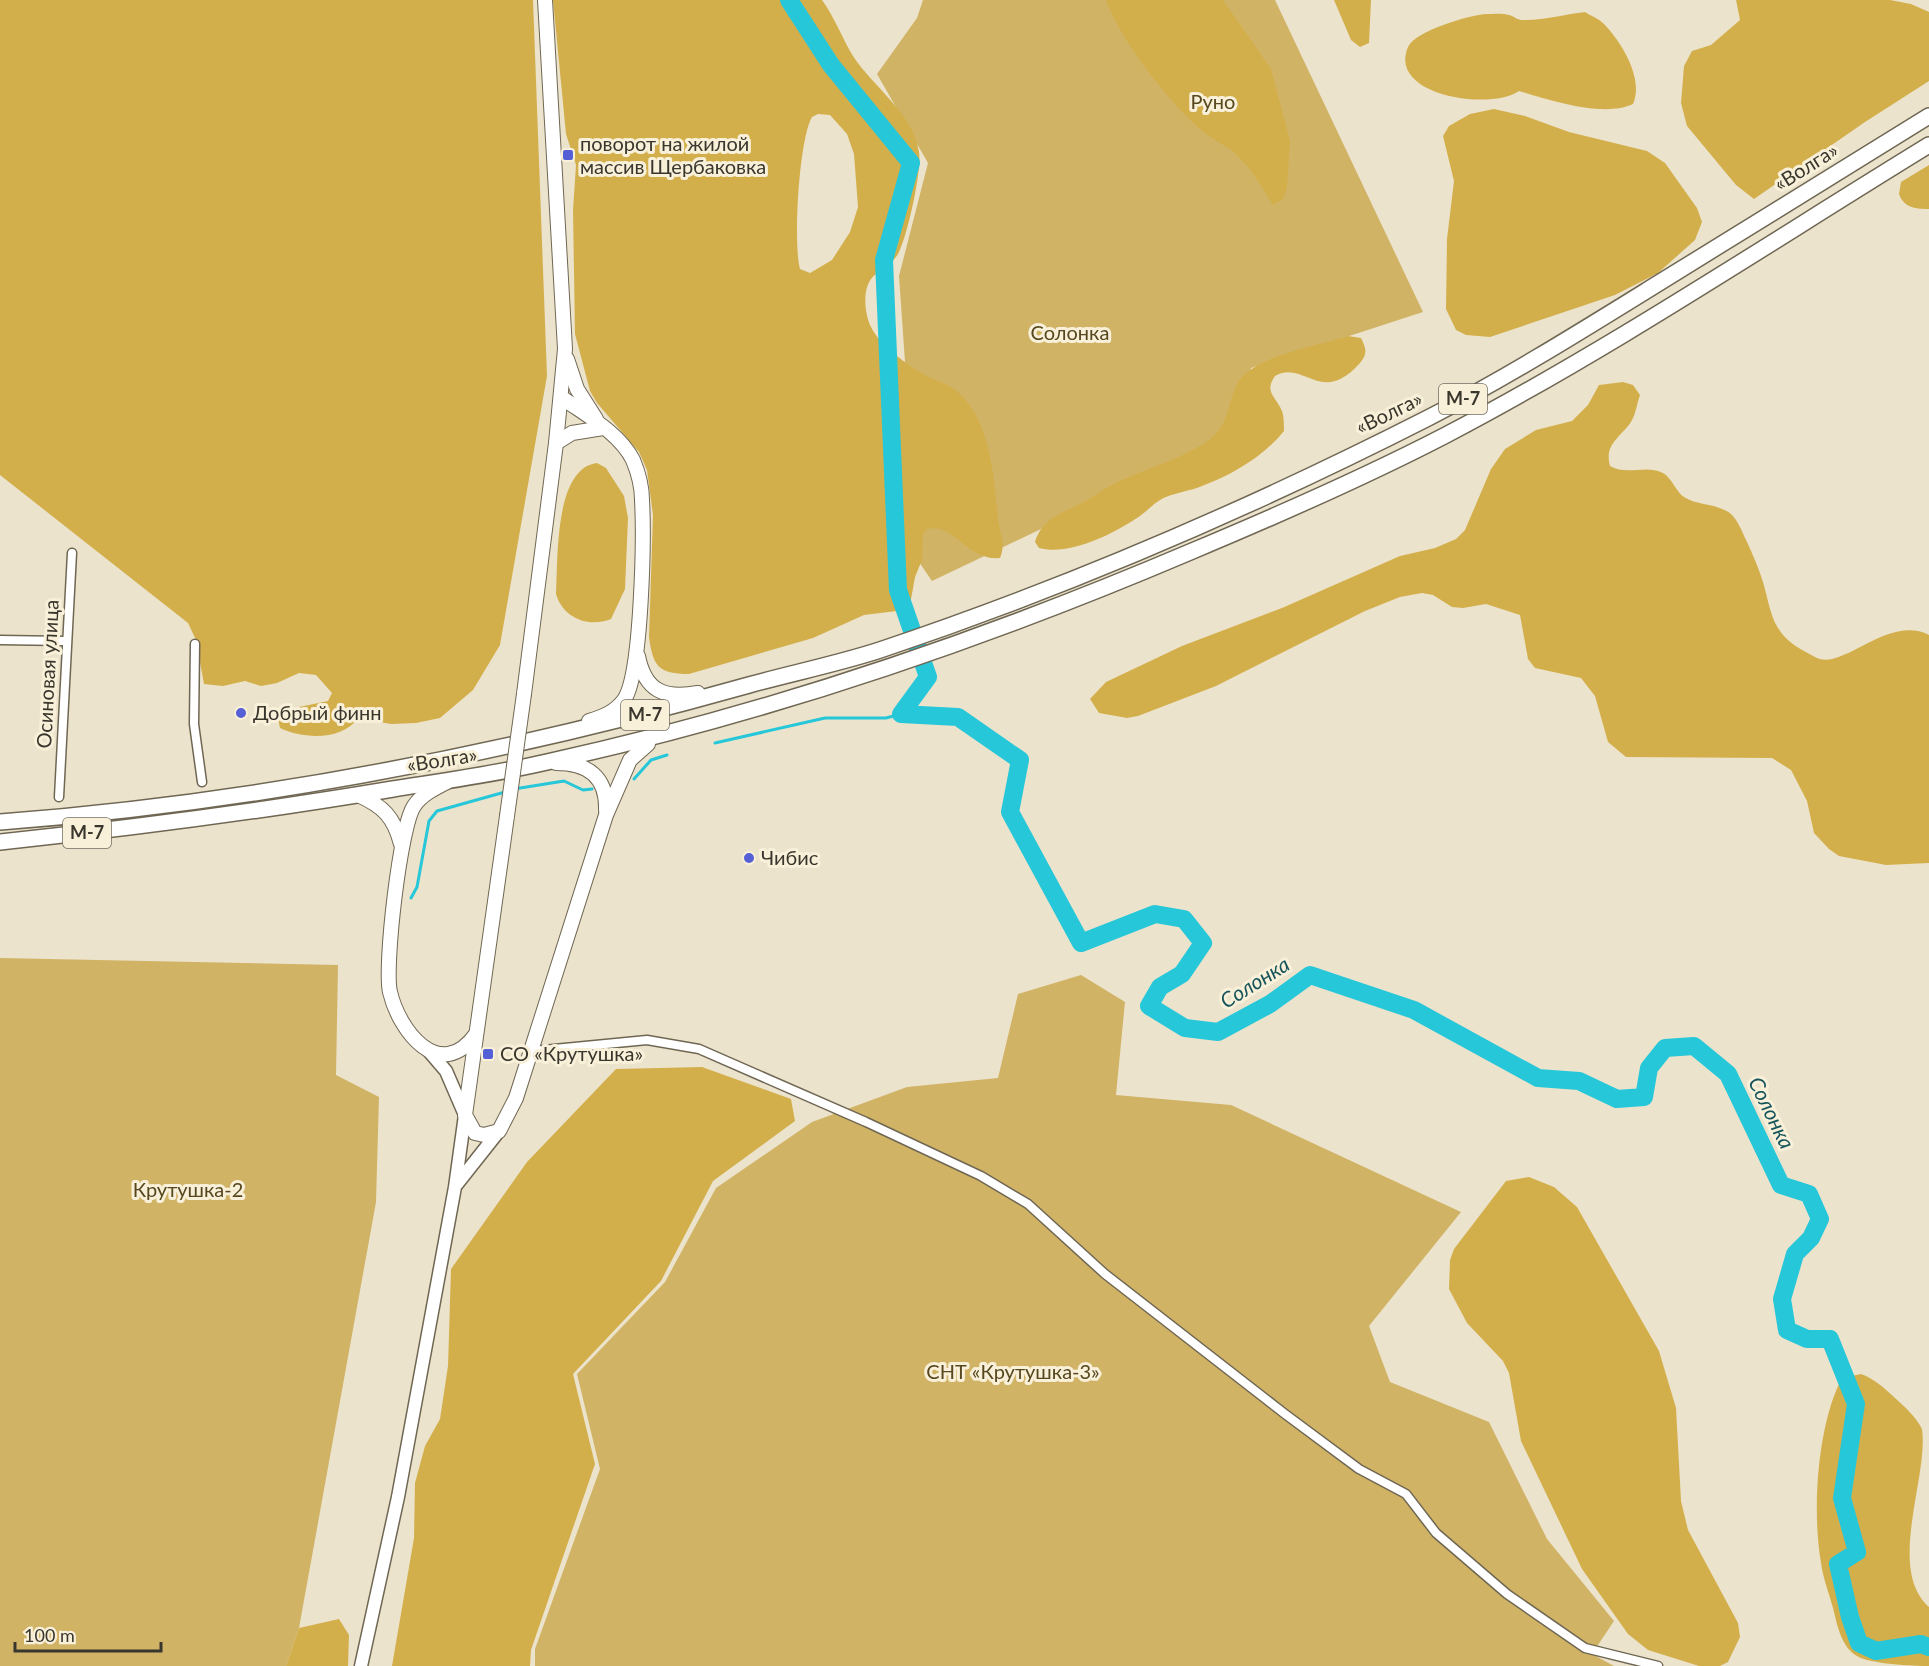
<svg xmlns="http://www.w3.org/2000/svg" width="1929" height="1666" viewBox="0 0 1929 1666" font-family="Lato,sans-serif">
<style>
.green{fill:#d1b366}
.forest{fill:#d3af4c;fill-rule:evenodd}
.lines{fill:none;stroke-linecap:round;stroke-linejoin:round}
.stream{stroke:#26c7d9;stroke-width:3}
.river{stroke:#26c7d9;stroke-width:18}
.street-casing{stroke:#6f6753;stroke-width:11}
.secondary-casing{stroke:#6f6753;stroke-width:15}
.primary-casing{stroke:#6f6753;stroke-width:16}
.highway-casing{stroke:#6f6753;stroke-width:18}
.street{stroke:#fff;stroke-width:8}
.secondary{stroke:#fff;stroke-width:12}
.primary{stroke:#fff;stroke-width:14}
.highway{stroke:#fff;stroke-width:15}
.primary-bridge-casing{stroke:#6f6753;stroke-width:16;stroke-linecap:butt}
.primary-bridge{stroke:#fff;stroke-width:14}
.poi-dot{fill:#555fd6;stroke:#f9f0d9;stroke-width:2}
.labels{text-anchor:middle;stroke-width:6;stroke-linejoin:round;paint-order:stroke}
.shield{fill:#f9f0d9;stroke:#736e61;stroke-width:1.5}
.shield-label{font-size:18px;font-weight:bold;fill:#39362d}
.park-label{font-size:20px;fill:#56471e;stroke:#f9f0d9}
.poi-label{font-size:20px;fill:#39362d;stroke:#f9f0d9;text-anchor:start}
.street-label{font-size:20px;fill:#39362d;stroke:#f9f0d9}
.water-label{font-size:21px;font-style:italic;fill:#17555c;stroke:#f9f0d9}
</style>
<rect width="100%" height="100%" fill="#ece3cc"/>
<g class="green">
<path d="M923 0H1275L1423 312 1251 368 1237 444 1062 519 932 581 919 562 899 276 928 163 877 74 917 18Z"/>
<path d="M0 958 338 965 336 1075 379 1097 376 1202 299 1628 286 1666H0Z"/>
<path d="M1081 975 1125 1002 1116 1095 1231 1105 1461 1212 1369 1326 1390 1382 1489 1422 1547 1539 1614 1621 1592 1654 1614 1666H535V1649L600 1469 577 1374 665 1282 716 1188 812 1122 907 1087 998 1078 1018 994Z"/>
</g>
<g class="forest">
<path d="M0 0H533L547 376 500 645 473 690 440 718 416 723 391 724 358 718C342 741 303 739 280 728L278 718 299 707 328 701 332 693 316 675 299 673 277 683 261 686 245 681 223 686 204 684 196 640 188 623 0 475Z"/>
<path d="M553 0H822C835 18 842 38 853 56 873 87 914 114 919 152 922 171 907 238 898 254 892 265 878 270 871 279 862 291 865 315 871 327 880 346 908 365 925 375 935 381 950 384 958 392 991 422 994 478 998 519 1000 534 1006 544 1000 558 967 561 954 522 927 529L923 534 922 560 915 577 910 605 905 610 864 615 813 638 689 674C658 674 653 666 649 637L653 515 647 470 639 452 597 403 590 391 575 334 573 210 576 165 566 134ZM818 114 830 115 847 134 854 154 858 207 850 232 832 260 810 273 800 269C793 244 799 139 812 117Z"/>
<path d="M1106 0H1223L1271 69 1290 141 1287 188 1283 199 1273 205C1260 185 1250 165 1231 150 1221 143 1209 138 1200 129 1168 101 1120 40 1106 0Z"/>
<path d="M1334 0H1371L1369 43 1360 47 1351 40Z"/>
<path d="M1736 0H1890L1911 4 1929 12V81L1865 122 1754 199 1736 185 1687 126 1681 103 1684 66 1692 51 1711 45 1740 20Z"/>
<path d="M1585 12C1591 16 1600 19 1605 25 1622 43 1644 79 1633 104 1604 118 1549 100 1519 91 1491 111 1387 96 1408 47 1415 31 1469 15 1487 14 1493 14 1503 13 1509 15 1514 16 1517 20 1522 20 1542 21 1565 14 1585 12Z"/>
<path d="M1494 109 1525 116 1569 132 1647 151 1665 163 1697 208 1702 222 1695 240 1658 273 1615 295 1490 337 1466 335 1456 330 1446 309 1447 239 1454 181 1443 136 1449 126 1470 114Z"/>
<path d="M1929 165V209C1916 209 1904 208 1899 194L1901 182Z"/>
<path d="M1348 336 1361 338C1366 348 1368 354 1360 363 1321 407 1304 359 1275 376 1264 392 1275 395 1282 411 1284 416 1284 425 1284 431 1264 456 1232 475 1202 486 1190 491 1178 492 1166 497 1155 501 1147 512 1137 518 1111 535 1069 556 1039 548L1035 542C1043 514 1072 511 1094 496 1128 471 1174 465 1209 440 1229 426 1227 404 1237 384 1253 355 1319 346 1348 336Z"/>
<path d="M1623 382 1633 385 1640 395C1637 403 1636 414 1631 422 1620 438 1604 444 1610 466 1627 476 1646 464 1663 473 1672 478 1676 492 1684 497 1698 506 1717 503 1731 514 1739 522 1742 532 1747 542 1752 553 1757 564 1761 576 1767 592 1769 614 1778 628 1787 643 1802 650 1817 658 1843 670 1889 614 1929 635V863L1886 865 1839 856 1829 849 1814 833 1807 801 1791 770 1772 758 1626 757 1608 742 1595 696 1581 678 1535 668 1528 659 1520 615 1486 604 1463 608 1452 607 1433 595 1422 593 1400 597 1365 611 1216 686 1138 716 1127 718 1099 713 1090 699 1106 682 1182 646 1282 608 1400 556 1435 548 1456 539 1465 530 1491 469 1505 449 1536 430 1572 421 1588 405 1599 385Z"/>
<path d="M597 463 606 468 624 496 628 518 625 589 611 619C588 628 563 618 556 594 558 560 554 468 597 463Z"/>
<path d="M702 1067 791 1099 795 1121 713 1181 661 1281 573 1374 595 1464 531 1650 530 1666H392L414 1538 415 1483 425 1446 440 1419 448 1366 451 1269 527 1162 616 1069Z"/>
<path d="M1529 1177 1554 1187 1577 1207 1659 1351 1676 1408 1681 1501 1688 1530 1738 1623 1740 1637 1728 1662 1720 1666H1699L1648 1650 1628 1634 1582 1569 1521 1441 1509 1373 1503 1361 1467 1323 1449 1289 1450 1260 1454 1249 1506 1181Z"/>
<path d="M1861 1374C1875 1379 1884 1388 1895 1398 1905 1407 1916 1417 1922 1429 1929 1477 1886 1569 1929 1607V1666C1913 1666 1870 1664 1857 1656 1841 1647 1837 1624 1833 1608 1829 1593 1823 1578 1821 1563 1812 1512 1817 1425 1842 1378Z"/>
<path d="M339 1619 349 1635 348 1666H286L299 1628Z"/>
</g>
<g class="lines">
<g class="stream">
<path d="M715 743 825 718H886L901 714"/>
<path d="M634 779 651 760 667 755"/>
<path d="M514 789 564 781 583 790 592 789"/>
<path d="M411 898 417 887 429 821 437 811 505 792"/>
</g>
<path class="river" d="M789 0 831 65 911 163 884 260 898 590 928 677 901 714 958 717 1020 760 1010 812 1081 943 1155 914 1184 919 1203 943 1182 974 1160 987 1149 1006 1185 1028 1218 1032 1270 1004 1310 975 1414 1010 1538 1078 1579 1081 1617 1099 1644 1097 1649 1068 1665 1048 1694 1046 1728 1074 1781 1185 1809 1194 1820 1219 1811 1238 1795 1254 1782 1299 1787 1330 1807 1339H1830L1856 1404 1842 1498 1857 1552 1838 1564 1850 1617 1859 1643 1876 1651 1921 1644 1929 1647"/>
<g class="street-casing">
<g id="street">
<path d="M0 640 65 641"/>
<path d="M195 644 194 724 202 782"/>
<path d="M59 797 72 553"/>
<path d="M533 1051 647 1040 699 1049 866 1122 981 1176 1028 1204 1105 1274 1285 1414 1359 1469 1406 1494 1436 1533 1507 1594 1585 1648 1658 1666"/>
</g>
</g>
<g class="secondary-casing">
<g id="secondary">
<path d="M457 1184 499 1131"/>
<path d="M361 1666 398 1497 455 1187 465 1115 446 1071 428 1050"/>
</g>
</g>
<g class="primary-casing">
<g id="primary">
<path d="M567 359 577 389 596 419"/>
<path d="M561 397C584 414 619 432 633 460 638 472 642 487 642 500 644 537 642 674 624 700 615 712 603 717 589 721"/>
<path d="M556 443 572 433 603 428"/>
<path d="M638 656C645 691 664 699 698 693"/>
<path d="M524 694 556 443 565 349 545 0"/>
<path d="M556 763C587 763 607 776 606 810"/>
<path d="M447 782C435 788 421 795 414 806 400 827 384 967 390 992 399 1031 440 1084 476 1034"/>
<path d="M358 795C383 806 394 817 401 844"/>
<path d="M507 816 465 1115 475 1133 484 1135 499 1131 516 1098 606 815 630 760 648 744"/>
</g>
</g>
<g class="highway-casing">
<g id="highway">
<path d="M0 822C253 803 504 754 749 685 792 673 837 664 880 650 1068 587 1251 508 1428 418 1508 377 1586 328 1662 281 1751 226 1840 171 1929 116"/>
<path d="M0 842C132 828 262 811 393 789 444 781 496 774 547 762 767 714 983 640 1190 552 1276 516 1363 478 1446 435 1612 348 1769 243 1929 145"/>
</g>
</g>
<use href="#street" class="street"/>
<use href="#secondary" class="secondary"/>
<use href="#primary" class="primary"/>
<use href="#highway" class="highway"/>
<g class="primary-bridge-casing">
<path id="primary-bridge" d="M507 816 524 694"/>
</g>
<use href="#primary-bridge" class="primary-bridge"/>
</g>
<g class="poi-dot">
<rect x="562" y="149" width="12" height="12" rx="3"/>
<circle cx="241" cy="713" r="6"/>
<circle cx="749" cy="858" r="6"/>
<rect x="482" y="1048" width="12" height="12" rx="3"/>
</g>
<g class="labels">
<g class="shield">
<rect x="1439" y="384" width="48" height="30" rx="4.5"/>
<rect x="621" y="700" width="48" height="30" rx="4.5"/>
<rect x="63" y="818" width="48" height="30" rx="4.5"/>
</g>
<g class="shield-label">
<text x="1463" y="405">М-7</text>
<text x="645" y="721">М-7</text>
<text x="87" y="839">М-7</text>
</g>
<g class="park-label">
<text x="1213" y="109">Руно</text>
<text x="1070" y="340">Солонка</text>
<text x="188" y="1197">Крутушка-2</text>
<text x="1013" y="1379">СНТ «Крутушка-3»</text>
</g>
<g class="poi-label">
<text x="580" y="151">поворот на жилой<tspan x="580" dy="23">массив Щербаковка</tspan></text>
<text x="253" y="720">Добрый финн</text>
<text x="761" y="865">Чибис</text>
<text x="500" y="1061">СО «Крутушка»</text>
</g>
<g class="street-label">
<text transform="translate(1806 167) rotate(-32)" y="7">«Волга»</text>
<text transform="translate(1389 413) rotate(-26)" y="7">«Волга»</text>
<text transform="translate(48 674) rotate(-87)" y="7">Осиновая улица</text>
<text transform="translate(442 760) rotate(-9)" y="7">«Волга»</text>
</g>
<g class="water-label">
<text transform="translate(1255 983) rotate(-32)" y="7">Солонка</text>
<text transform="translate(1771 1113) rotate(64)" y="7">Солонка</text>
</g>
</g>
<path d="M15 1642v9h146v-9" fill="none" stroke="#39362d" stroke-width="3"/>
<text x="24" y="1642" font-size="18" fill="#39362d" stroke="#f9f0d9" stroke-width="4.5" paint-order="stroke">100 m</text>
</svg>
